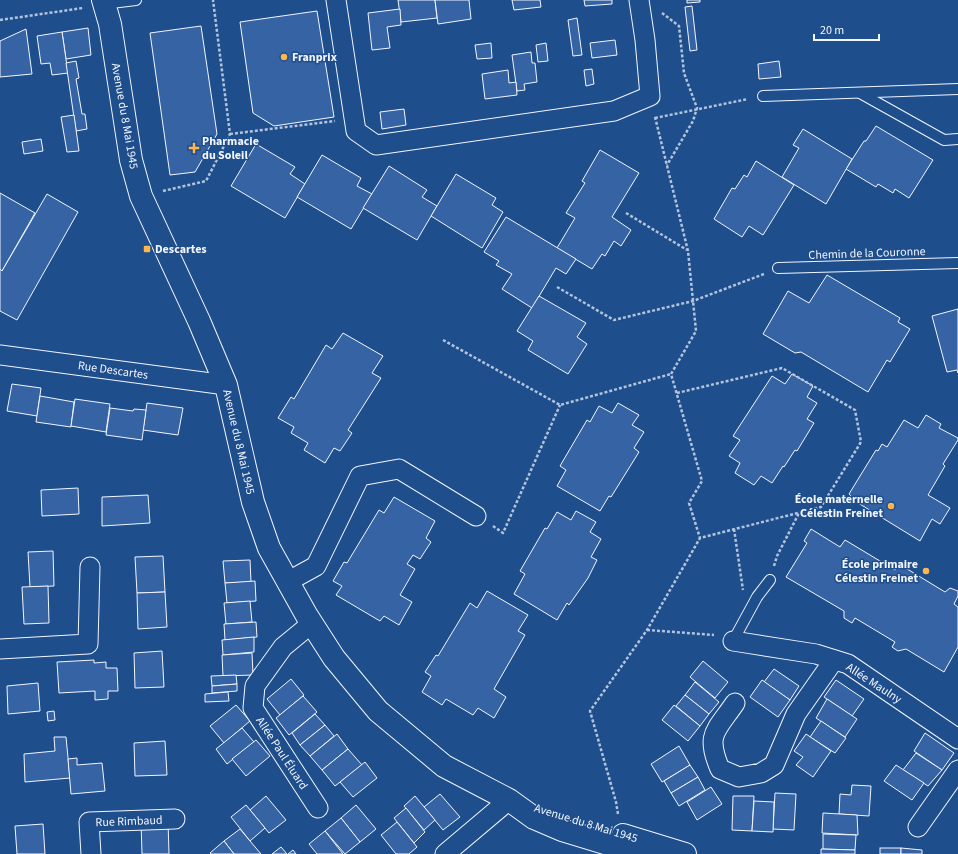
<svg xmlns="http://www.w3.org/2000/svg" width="958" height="854" viewBox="0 0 958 854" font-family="'Source Sans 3',sans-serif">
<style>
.building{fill:#3563a3;stroke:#f2f6ff}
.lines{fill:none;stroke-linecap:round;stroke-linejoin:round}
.lane-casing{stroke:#f2f6ff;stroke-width:12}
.street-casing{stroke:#f2f6ff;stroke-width:21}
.secondary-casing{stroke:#f2f6ff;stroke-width:24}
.path{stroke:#b3c4dc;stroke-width:2.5;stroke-dasharray:3 2;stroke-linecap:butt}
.lane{stroke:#1f4e8c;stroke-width:10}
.street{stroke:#1f4e8c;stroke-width:19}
.secondary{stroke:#1f4e8c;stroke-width:22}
.poi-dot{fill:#ffb74d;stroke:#1f4e8c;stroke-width:1.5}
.labels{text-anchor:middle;stroke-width:3;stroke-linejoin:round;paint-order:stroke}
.poi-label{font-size:12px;font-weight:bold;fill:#f2f6ff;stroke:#1f4e8c;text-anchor:start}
.street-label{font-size:12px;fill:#f2f6ff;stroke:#1f4e8c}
</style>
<rect width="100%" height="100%" fill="#1f4e8c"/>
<g class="building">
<path d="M398 0H435L437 18 401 22Z"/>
<path d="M435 0H469L471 19 438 24Z"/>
<path d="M512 0H540L541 7 514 10Z"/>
<path d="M584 0H612V4L585 6Z"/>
<path d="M687 0H700V2L687 3Z"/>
<path d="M692 6 697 50 690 51 685 7Z"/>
<path d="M400 9 401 25 387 27 390 48 372 50 368 13Z"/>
<path d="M317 11 334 117 274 126 253 113 240 22Z"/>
<path d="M577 18 582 55 573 56 568 20Z"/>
<path d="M201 26 217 134 195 172 170 175 150 33Z"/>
<path d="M88 28 91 55 66 59 62 32Z"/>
<path d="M26 29 32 74 0 77V41Z"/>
<path d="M62 32 68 73 52 75 50 63 41 64 37 36Z"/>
<path d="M615 40 617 55 592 58 590 43Z"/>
<path d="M491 43 492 58 477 59 475 45Z"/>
<path d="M546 43 548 61 538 62 536 45Z"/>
<path d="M531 52 532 63H535L537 82 524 84 525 90 517 91 512 55Z"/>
<path d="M76 61 79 78 76 79 82 114H85L87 129 76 131 66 63Z"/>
<path d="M779 61 781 77 759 79 758 64Z"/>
<path d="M592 69 594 84 586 86 584 70Z"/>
<path d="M508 70 509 83 516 82 517 95 485 99 482 74Z"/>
<path d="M404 109 406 125 382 129 380 112Z"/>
<path d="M74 115 79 151 67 152 61 117Z"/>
<path d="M876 126 933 160 909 198 895 189 893 193 878 184 876 187 846 169 864 141H866Z"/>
<path d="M803 129 852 159 826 204 782 177 799 148 793 145Z"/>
<path d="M41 139 43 151 24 154 22 142Z"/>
<path d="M256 144 295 167 290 174 305 184 285 218 231 186Z"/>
<path d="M600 150 639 173 612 217 631 230 621 246 614 241 605 256 602 254 592 269 557 248 575 218 566 213 585 183 582 181Z"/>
<path d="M322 155 361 178 357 186 372 194 351 229 297 197Z"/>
<path d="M756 161 794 185 763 235 749 226 742 237 714 219 732 188 735 189 744 175 747 177Z"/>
<path d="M389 166 427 190 422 197 437 206 417 240 363 208Z"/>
<path d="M456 174 496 198 492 205 503 212 482 248 431 216Z"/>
<path d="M0 193 35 213 2 271 0 269Z"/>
<path d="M47 194 78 212 17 320 0 311V269L2 271Z"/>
<path d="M506 217 576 259 566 274 556 268 532 308 502 289 512 274 496 265 499 261 484 252Z"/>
<path d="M827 275 900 318 898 322 910 329 890 362 887 360 868 392 801 352 795 353 763 334 788 291 809 303Z"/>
<path d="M539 296 586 323 577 337 587 344 568 374 528 350 533 341 517 331Z"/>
<path d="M958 309V373L957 370 947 372 932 316Z"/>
<path d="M343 333 383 356 372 373 381 378 348 430 352 433 340 451 334 448 325 463 304 450 308 443 291 433 294 427 278 418 291 397 294 399 326 345 332 349Z"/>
<path d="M792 374 813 386 807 397 817 403 807 419 814 423 797 451 795 450 784 467 783 466 772 483 761 476 754 485 735 473 740 463 729 456 740 440 733 436 772 376 785 384Z"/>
<path d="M12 384 41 388 37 416 7 411Z"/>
<path d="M40 396 74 402 71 427 36 422Z"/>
<path d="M75 399 110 404 106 432 71 426Z"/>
<path d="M147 403 183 408 178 435 143 430Z"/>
<path d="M618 403 639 415 632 425 644 432 634 448 639 452 611 497 609 496 600 511 557 486 566 470 560 466 587 420 590 422 599 406 612 413Z"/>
<path d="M110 408 133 411 134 409 146 410 142 440 106 435Z"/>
<path d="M926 415 941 424 939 428 958 438V440L943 464 945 466 928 495 950 508 940 524 932 519 920 541 850 498 851 496 849 494 876 450 878 451 882 444 887 447 904 420 918 428Z"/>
<path d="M78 488 79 514 42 516 41 490Z"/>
<path d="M148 495 150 523 102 526V497Z"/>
<path d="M394 497 435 521 426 538 431 542 420 559 413 555 407 564 415 569 400 595 412 602 399 625 384 616 380 621 336 595 342 586 333 581 344 562 347 563 379 510 384 513Z"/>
<path d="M576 511 596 522 590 532 601 539 591 557 597 560 588 578 569 605 567 603 557 620 514 594 525 574 520 571 545 528 547 529 557 512 571 520Z"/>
<path d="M811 529 840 547 845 540 895 570 899 564 945 592 950 588 958 591V596L954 604 958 607V647L944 672 906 649 898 651 892 647 895 642 855 618 852 623 844 618V611L786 577 807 543 804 541Z"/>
<path d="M53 551 54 586 30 587 28 552Z"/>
<path d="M163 556 165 592 137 593 135 557Z"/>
<path d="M250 560 251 582 225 583 223 561Z"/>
<path d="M255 581 256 601 227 603 225 583Z"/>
<path d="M48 586 49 623 24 624 22 587Z"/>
<path d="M487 591 528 615 518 631 525 635 494 689 506 697 494 718 478 708 473 715 446 699 442 705 422 692 431 676 425 672 436 655 438 656 470 603 477 608Z"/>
<path d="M165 592 167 627 138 629 137 593Z"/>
<path d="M250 601 252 622 226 624 224 603Z"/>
<path d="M256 622 257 637 225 640 224 624Z"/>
<path d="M254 637V652L223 655 222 640Z"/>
<path d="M162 651 164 687 135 688 134 653Z"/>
<path d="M252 653 253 675 223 676 222 655Z"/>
<path d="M94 660V663L106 662V668H117L118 691H108V699L95 700V691L59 693 57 662Z"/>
<path d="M703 661 728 682 715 698 690 677Z"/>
<path d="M774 669 799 686 790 700 764 682Z"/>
<path d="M236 675 237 684 212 686 211 676Z"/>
<path d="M291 679 304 695 280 715 267 699Z"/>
<path d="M762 680 790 700 778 717 750 697Z"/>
<path d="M836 680 864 699 852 716 824 697Z"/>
<path d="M695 682 719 702 709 714 685 695Z"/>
<path d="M38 683 40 711 8 714 7 686Z"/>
<path d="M237 684V691L212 693V686Z"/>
<path d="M228 692 229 701 205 702V694Z"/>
<path d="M685 695 709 714 700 726 676 706Z"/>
<path d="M303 696 317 712 289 735 276 718Z"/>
<path d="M827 699 857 719 845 737 816 718Z"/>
<path d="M236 705 250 721 224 743 210 726Z"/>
<path d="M674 705 700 726 688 741 662 720Z"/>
<path d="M54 711 55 720 48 721 47 712Z"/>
<path d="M315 714 325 725 300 745 292 733Z"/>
<path d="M821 721 846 738 835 753 810 737Z"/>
<path d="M325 725 334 736 310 756 300 745Z"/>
<path d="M242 728 254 742 227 764 216 749Z"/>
<path d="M925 733 954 753 942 770 914 751Z"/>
<path d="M337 734 348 749 322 770 310 756Z"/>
<path d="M806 734 831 751 813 777 796 765 803 757 794 751Z"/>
<path d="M54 737H66L70 778 25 782 24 754 55 751Z"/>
<path d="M256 740 270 756 246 776 232 759Z"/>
<path d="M165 741 167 775 135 776 134 743Z"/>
<path d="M679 746 690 765 662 782 651 764Z"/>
<path d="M348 749 362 765 335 786 322 770Z"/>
<path d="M916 753 942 770 928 786 903 770Z"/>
<path d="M77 758V765L102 763 105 791 71 794 68 759Z"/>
<path d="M365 762 377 778 353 797 340 782Z"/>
<path d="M690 765 698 777 671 793 664 781Z"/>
<path d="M896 765 924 783 912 800 884 781Z"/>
<path d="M698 777 705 790 679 806 671 793Z"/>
<path d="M852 785 871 786 869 816 839 814 840 794 851 795Z"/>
<path d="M711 787 722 804 697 820 687 802Z"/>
<path d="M775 793 796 794 794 830 773 829Z"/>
<path d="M440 794 460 817 443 830 424 807Z"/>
<path d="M266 796 286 820 269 833 250 810Z"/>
<path d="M415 796 435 820 424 830 404 806Z"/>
<path d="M733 796H754L752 831 732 830Z"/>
<path d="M754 801 774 802 773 832 752 831Z"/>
<path d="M246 805 265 828 250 841 231 817Z"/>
<path d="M356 805 376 829 360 842 341 818Z"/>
<path d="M406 808 425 832 414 843 394 818Z"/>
<path d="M823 813 857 815 858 835 822 833Z"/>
<path d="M341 818 360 842 345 854 325 831Z"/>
<path d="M168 821 169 854H142L141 822Z"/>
<path d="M397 822 417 847 409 854H396L381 835Z"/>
<path d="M43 824 45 854H17L15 826Z"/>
<path d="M240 829 250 841 261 854H234L224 841Z"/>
<path d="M325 831 343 854H317L309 844Z"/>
<path d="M823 834 856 835 855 850 823 849Z"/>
<path d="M224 841 234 854H211L210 853Z"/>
<path d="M281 847 287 854H272Z"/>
<rect x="880" y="848" width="21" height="6"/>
<path d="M901 848 922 850V854H901Z"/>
<path d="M821 849 855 850V854H821Z"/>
<path d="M293 850 296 854H288Z"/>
</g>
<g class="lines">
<g class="lane-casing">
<g id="lane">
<path d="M103 4 136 0"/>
<path d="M860 93 944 140 958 139"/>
<path d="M763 96 958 89"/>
<path d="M778 268 958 263"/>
<path d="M733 641 757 597 770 580"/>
</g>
</g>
<g class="street-casing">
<g id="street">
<path d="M336 0 356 131 376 145 614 111 650 96 645 40 639 0"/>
<path d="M0 355 226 385"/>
<path d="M287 582 316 566 360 476 399 469 476 516"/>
<path d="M311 624 283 647 255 686 253 708 318 808"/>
<path d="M733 641 816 654 848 664 958 739"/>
<path d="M0 649 88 644 90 567"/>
<path d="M735 703C716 731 705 734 720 769L739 777 761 773 774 765 796 714 834 660"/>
<path d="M918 827 958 770"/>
<path d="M91 854 89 822 175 819"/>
<path d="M445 854 509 800"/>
</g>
</g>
<g class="secondary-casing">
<g id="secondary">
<path d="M103 0 110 24 131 160 141 196 199 321 226 385 253 502 269 548 307 616 334 658 378 711 444 766 509 800 534 818 562 830 641 854"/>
<path d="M623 835 685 854"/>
</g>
</g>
<g class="path">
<path d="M662 13 679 26 684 73 697 108 693 121 667 165"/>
<path d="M0 20 83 8"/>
<path d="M655 117 688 251 696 331 671 374 702 481 689 503 700 538"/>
<path d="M655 118 748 99"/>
<path d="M230 134 335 121"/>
<path d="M163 191 206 181 230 134 213 0"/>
<path d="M626 213 687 250"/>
<path d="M557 287 614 320 693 301 764 274"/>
<path d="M443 340 560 405 671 374"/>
<path d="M493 526 503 533 560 405"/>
<path d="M734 529 743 590"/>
<path d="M774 566 777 556 799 513"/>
<path d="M647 630 714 635"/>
<path d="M618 814 616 802 590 711 647 630 700 538 821 507 861 442 855 410 782 368 677 393"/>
</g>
<use href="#lane" class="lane"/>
<use href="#street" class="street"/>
<use href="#secondary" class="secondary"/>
</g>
<g class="poi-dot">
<circle cx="284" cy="57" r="4"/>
<path d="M192 142h4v4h4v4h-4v4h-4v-4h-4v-4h4z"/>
<rect x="143" y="245" width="8" height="8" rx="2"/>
<circle cx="891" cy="506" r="4"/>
<circle cx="926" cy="571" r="4"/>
</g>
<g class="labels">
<g class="poi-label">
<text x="292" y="61">Franprix</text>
<text x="202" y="145">Pharmacie<tspan x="202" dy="14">du Soleil</tspan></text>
<text x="155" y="253">Descartes</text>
<text x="883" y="503" text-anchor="end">École maternelle<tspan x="883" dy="14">Célestin Freinet</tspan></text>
<text x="918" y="568" text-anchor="end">École primaire<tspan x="918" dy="14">Célestin Freinet</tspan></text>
</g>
<g class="street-label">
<text transform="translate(125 116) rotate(80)" y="4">Avenue du 8 Mai 1945</text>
<text transform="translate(867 253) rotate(-2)" y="4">Chemin de la Couronne</text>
<text transform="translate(113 370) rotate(8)" y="4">Rue Descartes</text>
<text transform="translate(239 442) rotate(77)" y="4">Avenue du 8 Mai 1945</text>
<text transform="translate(874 683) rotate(33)" y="4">Allée Maulny</text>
<text transform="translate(282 753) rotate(57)" y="4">Allée Paul Éluard</text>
<text transform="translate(129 821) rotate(-2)" y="4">Rue Rimbaud</text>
<text transform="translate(586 823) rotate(17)" y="4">Avenue du 8 Mai 1945</text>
</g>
</g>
<path d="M814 34v6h65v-6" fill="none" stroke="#f2f6ff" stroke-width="2"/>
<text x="820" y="34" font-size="12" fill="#f2f6ff" stroke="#1f4e8c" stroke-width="3" paint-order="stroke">20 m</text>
</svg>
